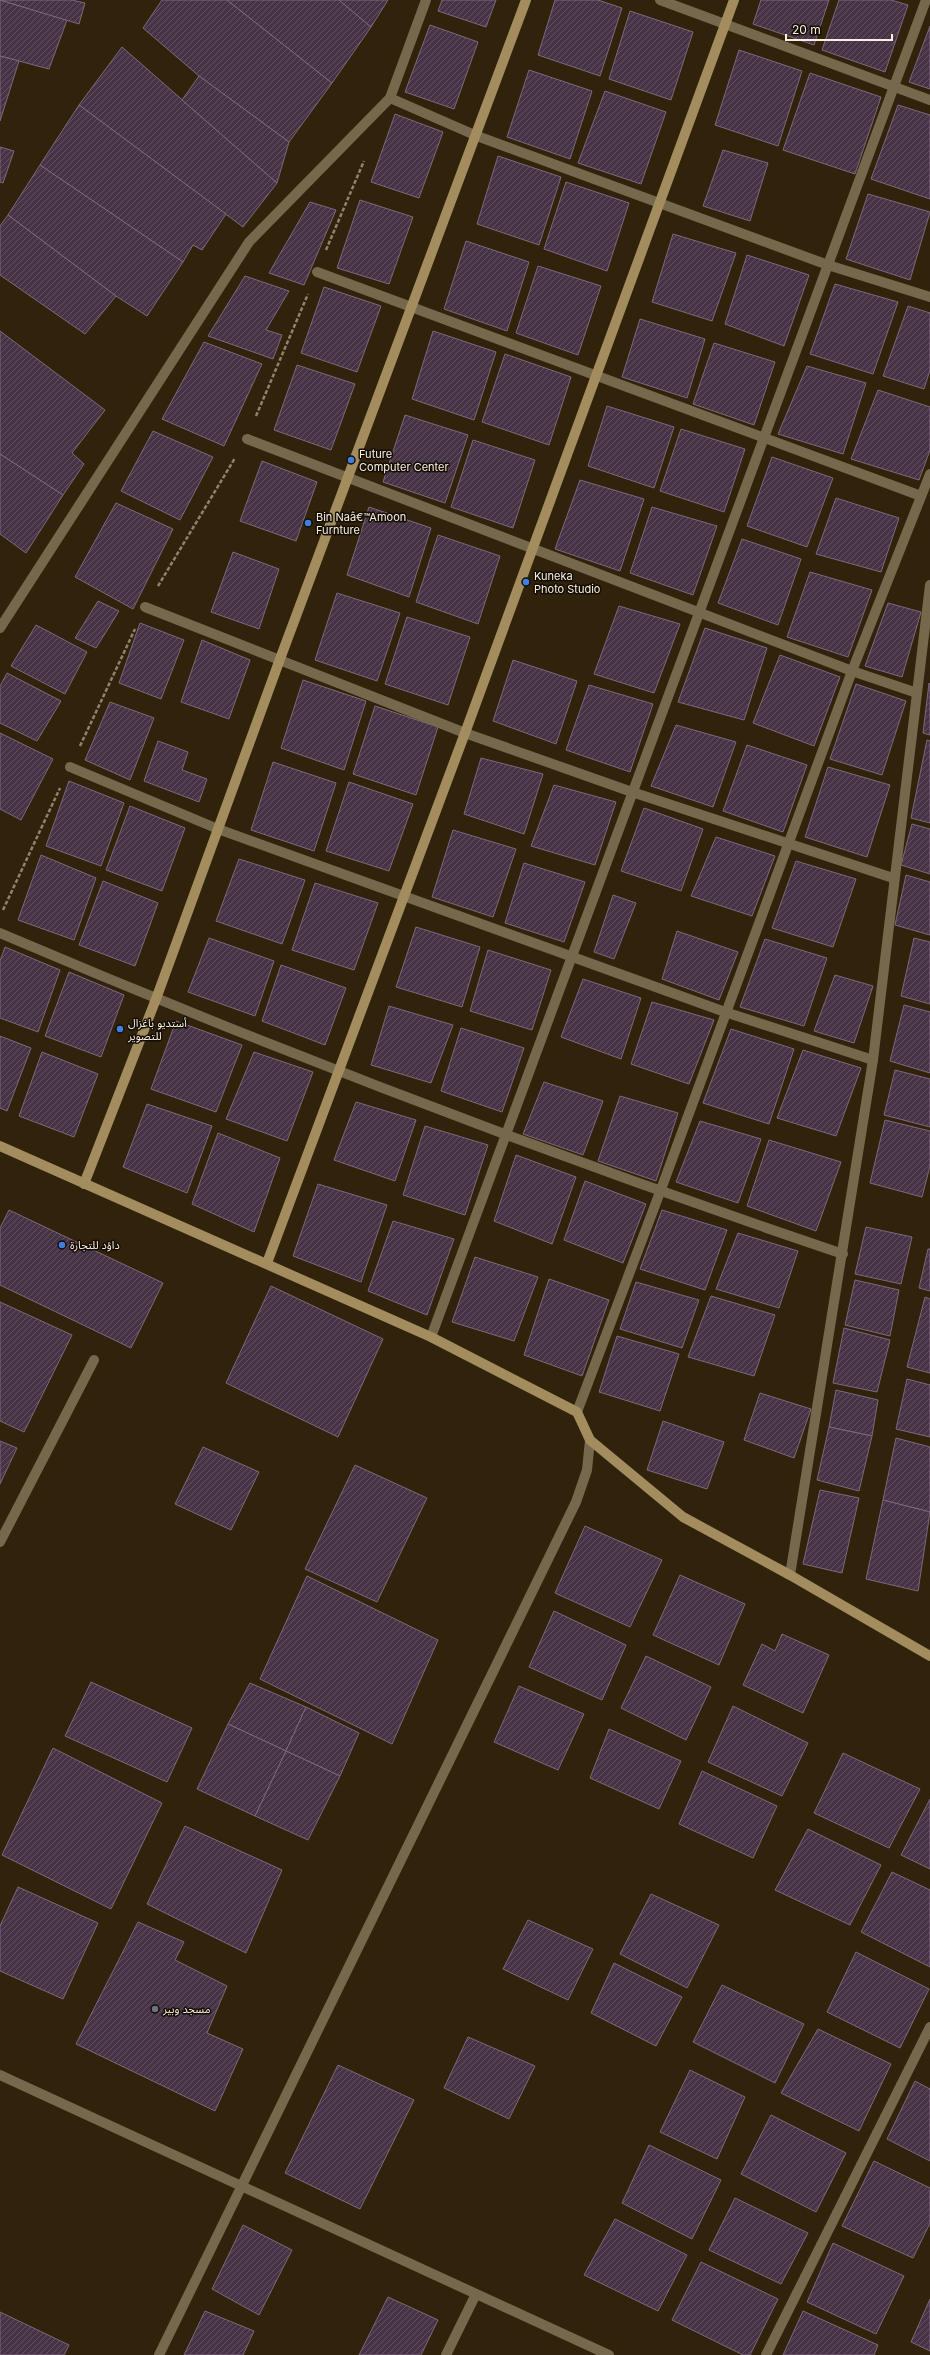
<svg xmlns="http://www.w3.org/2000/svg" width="930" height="2355" viewBox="0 0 930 2355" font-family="Inter,'Noto Sans Arabic',sans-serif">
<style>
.building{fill:url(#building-hatch);stroke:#7e677c}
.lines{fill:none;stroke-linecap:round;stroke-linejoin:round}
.path{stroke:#8e836f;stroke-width:2.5;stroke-dasharray:4 2;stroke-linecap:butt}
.street{stroke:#76684c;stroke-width:10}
.secondary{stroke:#a38d5f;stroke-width:10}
.shop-dot{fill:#3f7fe0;stroke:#140e05;stroke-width:1.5}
.worship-dot{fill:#6b7280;stroke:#140e05;stroke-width:1.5}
.labels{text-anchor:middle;stroke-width:3;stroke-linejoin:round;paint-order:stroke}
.poi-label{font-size:11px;fill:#f9f0e1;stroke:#140e05;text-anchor:start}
</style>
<defs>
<pattern id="building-hatch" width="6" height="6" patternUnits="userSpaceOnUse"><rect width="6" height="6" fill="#473346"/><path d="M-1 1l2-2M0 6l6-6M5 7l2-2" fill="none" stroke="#625160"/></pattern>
</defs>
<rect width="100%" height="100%" fill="#31230b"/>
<g class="building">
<path d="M0 0 67 20 49 69 0 56Z"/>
<path d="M0 0H72L85 3 79 24Z"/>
<path d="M162 0H227L332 83 289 142 199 76 143 28Z"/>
<path d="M227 0H339L371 27 332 83Z"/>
<path d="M339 0H388L371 27Z"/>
<path d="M442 0H496L486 27 438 11Z"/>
<path d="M555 0H598L622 8 600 76 538 55Z"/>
<path d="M761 0H829L814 45 753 24Z"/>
<path d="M839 0H891L908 5 885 72 822 50Z"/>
<path d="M630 11 693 32 671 100 609 79Z"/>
<path d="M430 25 478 42 454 109 405 92Z"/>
<path d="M930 26V89L909 82Z"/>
<path d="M122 47 277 183 243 227 79 105Z"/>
<path d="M739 50 802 71 778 146 715 125Z"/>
<path d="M0 56 19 61 0 121Z"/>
<path d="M529 70 592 91 570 159 507 137Z"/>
<path d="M810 73 881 97 855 174 783 150Z"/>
<path d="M199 76 289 142 277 183 182 100Z"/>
<path d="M605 91 666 112 641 184 578 163Z"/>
<path d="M79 105 226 214 202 250 193 245 183 262 40 165Z"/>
<path d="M898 105 930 115V199L871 179Z"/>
<path d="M395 114 443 132 419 198 371 182Z"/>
<path d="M0 147 14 151 3 183 0 182Z"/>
<path d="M723 150 768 163 750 221 703 206Z"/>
<path d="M498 156 561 177 539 245 477 224Z"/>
<path d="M40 165 183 262 147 316 116 296 8 215Z"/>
<path d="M566 182 629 203 607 271 544 249Z"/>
<path d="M868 194 930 212 910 280 846 259Z"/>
<path d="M360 200 413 217 389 284 337 268Z"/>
<path d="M310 202 336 210 304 285 269 273Z"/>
<path d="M8 215 116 296 85 334 0 275V226Z"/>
<path d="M673 234 736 253 712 321 652 302Z"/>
<path d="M466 241 529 262 507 331 444 309Z"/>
<path d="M747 255 809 275 784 346 725 324Z"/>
<path d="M538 266 601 286 578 355 516 333Z"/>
<path d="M245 276 289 291 266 330 282 335 273 359 208 336Z"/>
<path d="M835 284 898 302 873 374 810 354Z"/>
<path d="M324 287 381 306 357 372 301 353Z"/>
<path d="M908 306 930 313V370L924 389 883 376Z"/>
<path d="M640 319 705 339 687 398 622 377Z"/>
<path d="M0 331 105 410 72 453 84 464 63 495 0 454Z"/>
<path d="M433 331 496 352 474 420 412 399Z"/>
<path d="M204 342 262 364 224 446 162 419Z"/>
<path d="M714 343 775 362 754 425 693 404Z"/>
<path d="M505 354 571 377 549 445 482 422Z"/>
<path d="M297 365 355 384 331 450 274 430Z"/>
<path d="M807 366 866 383 843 454 778 434Z"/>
<path d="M878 390 930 407V450L919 480 851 459Z"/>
<path d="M607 406 674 427 654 488 588 466Z"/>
<path d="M405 415 468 435 445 503 383 482Z"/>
<path d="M681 429 745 449 724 512 660 491Z"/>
<path d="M153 431 213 457 180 520 121 491Z"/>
<path d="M473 440 535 460 513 528 451 507Z"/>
<path d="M0 454 63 495 26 553 0 534Z"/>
<path d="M772 457 833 478 807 547 747 526Z"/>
<path d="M262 461 317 482 296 541 240 521Z"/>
<path d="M580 480 644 499 620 571 555 549Z"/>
<path d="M836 498 899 518 881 572 816 554Z"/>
<path d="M116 503 173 529 133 609 75 577Z"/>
<path d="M369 507 431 528 409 597 347 575Z"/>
<path d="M652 507 717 526 693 595 630 573Z"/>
<path d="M438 535 500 556 478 624 416 602Z"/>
<path d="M742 539 801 559 778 625 718 603Z"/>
<path d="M233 552 279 569 259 629 211 612Z"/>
<path d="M810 572 872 590 848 657 787 637Z"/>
<path d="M337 593 400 613 377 681 315 660Z"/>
<path d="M98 601 119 611 96 648 75 638Z"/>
<path d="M888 603 921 612 902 677 865 666Z"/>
<path d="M619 606 680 624 654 693 594 674Z"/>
<path d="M407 617 470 637 448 705 385 684Z"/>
<path d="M140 623 184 640 161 699 119 683Z"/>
<path d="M36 625 87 652 65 694 11 666Z"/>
<path d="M705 628 767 648 744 720 678 702Z"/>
<path d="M202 640 250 660 229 719 181 702Z"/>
<path d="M780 655 840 677 814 746 753 723Z"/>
<path d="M513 660 577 681 556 744 493 721Z"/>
<path d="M7 673 61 701 37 741 0 723V686Z"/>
<path d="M303 680 366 701 344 770 281 748Z"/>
<path d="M929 683 930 684V735L923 733Z"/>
<path d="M856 684 906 701 882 775 830 759Z"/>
<path d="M589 685 653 704 630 772 566 750Z"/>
<path d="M110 702 154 718 130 780 85 760Z"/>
<path d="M375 706 438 727 416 795 353 774Z"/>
<path d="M676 725 736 742 713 807 651 786Z"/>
<path d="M0 733 53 759 21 820 0 809Z"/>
<path d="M927 740 930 741V823L911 818Z"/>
<path d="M158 741 188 752 182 770 207 779 199 802 144 781Z"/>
<path d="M747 745 807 765 783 832 723 811Z"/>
<path d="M481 758 543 774 524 834 464 814Z"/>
<path d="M273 762 336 783 314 851 251 830Z"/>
<path d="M828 767 890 785 867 857 805 837Z"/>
<path d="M69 781 124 803 101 866 46 846Z"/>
<path d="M349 782 413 804 389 871 326 851Z"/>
<path d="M554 785 616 802 595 865 531 846Z"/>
<path d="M130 806 185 828 162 891 106 870Z"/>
<path d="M644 808 703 829 681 891 621 871Z"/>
<path d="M912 824 930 829V874L901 865Z"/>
<path d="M453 830 516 849 493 917 432 897Z"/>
<path d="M716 837 775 856 752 916 691 896Z"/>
<path d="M41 855 96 878 74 940 18 920Z"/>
<path d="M239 859 305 880 282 944 216 921Z"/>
<path d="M796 861 856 879 833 947 772 928Z"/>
<path d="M524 863 585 882 564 942 505 923Z"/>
<path d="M906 875 930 882V935L895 925Z"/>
<path d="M103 881 158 903 135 966 79 945Z"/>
<path d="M315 883 378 903 354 970 292 950Z"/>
<path d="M613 895 636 903 614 959 594 952Z"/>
<path d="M416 927 480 947 462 1007 396 987Z"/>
<path d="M677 931 738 952 719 1000 662 979Z"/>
<path d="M209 938 274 961 255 1016 188 992Z"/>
<path d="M914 938 930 942V1004L901 996Z"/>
<path d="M765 939 827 958 804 1026 740 1007Z"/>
<path d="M5 947 60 970 38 1032 0 1018V961Z"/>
<path d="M488 950 551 970 532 1030 470 1011Z"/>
<path d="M281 965 346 988 325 1045 262 1021Z"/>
<path d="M69 972 124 995 101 1057 45 1036Z"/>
<path d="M835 975 873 986 854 1043 814 1031Z"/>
<path d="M583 979 641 998 621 1059 561 1037Z"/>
<path d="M652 1002 714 1020 689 1084 631 1064Z"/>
<path d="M904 1005 930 1012V1073L890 1061Z"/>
<path d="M389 1006 453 1025 431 1083 371 1065Z"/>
<path d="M176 1021 242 1045 216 1112 151 1089Z"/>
<path d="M461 1028 524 1048 502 1112 441 1091Z"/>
<path d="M731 1029 794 1049 769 1124 703 1103Z"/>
<path d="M0 1036 31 1048 7 1111 0 1108Z"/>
<path d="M803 1050 861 1068 836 1136 777 1118Z"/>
<path d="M42 1052 98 1074 74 1137 19 1116Z"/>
<path d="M254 1052 313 1072 287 1141 226 1119Z"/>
<path d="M895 1070 930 1079V1127L884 1115Z"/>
<path d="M544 1082 603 1101 583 1155 523 1134Z"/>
<path d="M620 1096 678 1113 656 1181 598 1161Z"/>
<path d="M356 1102 416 1120 395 1181 334 1160Z"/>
<path d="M147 1104 212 1126 187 1193 123 1167Z"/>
<path d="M885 1120 930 1131V1166L922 1197 870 1183Z"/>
<path d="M700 1121 761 1139 738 1203 676 1182Z"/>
<path d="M425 1126 488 1145 465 1215 403 1195Z"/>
<path d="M218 1133 280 1158 254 1232 192 1204Z"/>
<path d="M769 1140 841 1162 816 1231 747 1206Z"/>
<path d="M516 1155 576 1177 552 1244 494 1221Z"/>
<path d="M585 1181 646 1204 623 1263 564 1240Z"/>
<path d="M318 1184 387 1205 361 1282 293 1256Z"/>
<path d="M9 1210 163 1283 131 1348 0 1285V1228Z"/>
<path d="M662 1210 727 1230 705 1290 640 1269Z"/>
<path d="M393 1221 454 1239 427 1315 368 1291Z"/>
<path d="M866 1227 912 1237 901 1284 855 1274Z"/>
<path d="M738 1233 798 1251 779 1308 716 1289Z"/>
<path d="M928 1249H930V1291L919 1288Z"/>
<path d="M475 1257 538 1277 514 1341 452 1322Z"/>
<path d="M549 1279 609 1300 582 1376 524 1355Z"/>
<path d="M855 1280 899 1290 890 1336 845 1325Z"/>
<path d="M636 1282 699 1300 682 1348 620 1329Z"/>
<path d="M271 1286 383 1339 338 1437 226 1383Z"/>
<path d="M711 1296 775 1315 754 1376 688 1357Z"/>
<path d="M925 1297 930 1299V1373L907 1367Z"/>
<path d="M0 1302 72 1335 24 1432 0 1421Z"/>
<path d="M844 1328 890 1340 877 1392 833 1383Z"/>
<path d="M617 1336 679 1354 660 1411 599 1392Z"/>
<path d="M907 1379 930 1385V1437L896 1429Z"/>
<path d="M836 1390 878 1400 872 1436 829 1427Z"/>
<path d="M760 1393 811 1409 794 1458 744 1440Z"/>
<path d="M663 1421 724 1442 707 1489 647 1470Z"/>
<path d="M829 1427 872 1436 859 1491 817 1480Z"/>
<path d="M896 1438 930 1447V1512L883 1500Z"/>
<path d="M0 1441 17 1448 0 1484Z"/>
<path d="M203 1447 259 1472 231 1530 175 1504Z"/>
<path d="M355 1465 427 1498 377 1602 305 1569Z"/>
<path d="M820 1490 859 1498 842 1573 803 1564Z"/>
<path d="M883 1500 930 1512 918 1591 866 1579Z"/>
<path d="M585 1526 662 1560 630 1627 555 1593Z"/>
<path d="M680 1575 745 1604 719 1665 653 1635Z"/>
<path d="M307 1576 438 1640 392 1744 260 1679Z"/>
<path d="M554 1611 626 1645 602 1700 529 1667Z"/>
<path d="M782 1634 829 1655 803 1713 743 1685 762 1644 775 1651Z"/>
<path d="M646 1656 711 1687 686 1740 621 1708Z"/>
<path d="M91 1682 192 1728 167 1782 65 1736Z"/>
<path d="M250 1683 306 1707 286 1751 228 1724Z"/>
<path d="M519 1686 584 1714 558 1770 494 1742Z"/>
<path d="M733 1706 808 1743 782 1796 708 1762Z"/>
<path d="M306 1707 359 1733 340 1776 286 1751Z"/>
<path d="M228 1724 286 1751 255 1816 197 1789Z"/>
<path d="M609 1729 681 1761 659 1809 590 1778Z"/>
<path d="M53 1748 162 1803 111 1909 2 1855Z"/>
<path d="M286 1751 340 1776 308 1840 255 1816Z"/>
<path d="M843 1753 920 1789 889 1848 814 1813Z"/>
<path d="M702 1771 777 1806 753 1858 679 1824Z"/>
<path d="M930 1799V1869L901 1855Z"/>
<path d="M185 1826 282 1870 246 1953 147 1904Z"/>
<path d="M808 1829 881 1865 850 1925 775 1890Z"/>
<path d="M892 1872 930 1890V1967L861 1932Z"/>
<path d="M18 1887 98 1923 63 1999 0 1971V1926Z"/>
<path d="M651 1894 719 1925 687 1988 620 1954Z"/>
<path d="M528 1920 593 1949 568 2000 503 1969Z"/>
<path d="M138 1922 184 1942 175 1960 227 1986 207 2033 243 2049 215 2111 76 2044Z"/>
<path d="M856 1952 929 1989 900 2048 827 2012Z"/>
<path d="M614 1963 682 1997 656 2046 591 2013Z"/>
<path d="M722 1985 804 2024 775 2083 693 2042Z"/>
<path d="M818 2029 891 2064 859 2131 781 2093Z"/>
<path d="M468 2037 535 2066 509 2119 444 2088Z"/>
<path d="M338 2065 414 2100 360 2209 285 2173Z"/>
<path d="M690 2070 745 2097 717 2159 660 2132Z"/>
<path d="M915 2081 930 2089V2161L887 2139Z"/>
<path d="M771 2115 846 2153 816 2212 741 2174Z"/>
<path d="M649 2145 721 2180 692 2239 622 2203Z"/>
<path d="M874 2161 930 2188V2223L913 2258 842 2226Z"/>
<path d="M735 2198 808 2233 781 2284 709 2250Z"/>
<path d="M615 2219 687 2255 658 2311 584 2275Z"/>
<path d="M243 2225 292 2250 259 2315 212 2289Z"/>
<path d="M833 2243 904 2276 876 2334 807 2302Z"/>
<path d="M701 2262 778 2299 750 2355H743L672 2320Z"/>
<path d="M388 2297 438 2320 421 2355H359Z"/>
<path d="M930 2299V2351L911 2342Z"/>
<path d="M205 2311 254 2331 243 2355H184Z"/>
<path d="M803 2311 878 2345 874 2355H783Z"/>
<path d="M0 2312 69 2345 64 2355H0Z"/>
</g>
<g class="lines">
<g class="path">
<path d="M326 250 364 161"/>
<path d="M256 416 308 294"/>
<path d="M158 586 235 458"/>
<path d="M80 746 135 629"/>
<path d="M3 910 60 788"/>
</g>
<g class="street">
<path d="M660 0 930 100"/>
<path d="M390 98 477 136 828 265 930 297"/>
<path d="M317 272 921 496"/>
<path d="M247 439 852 671 917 693"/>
<path d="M145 607 465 733 632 792 893 878"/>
<path d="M0 628 249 242 390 98 426 0"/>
<path d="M70 767 218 829 725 1012 873 1060"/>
<path d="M0 933C277 1051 558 1158 843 1254"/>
<path d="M431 1337 926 0"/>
<path d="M577 1412 660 1192 852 671 930 474"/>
<path d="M0 1542 94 1360"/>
<path d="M790 1575 873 1060 930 585"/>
<path d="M0 2075 609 2355"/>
<path d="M159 2355 576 1502 587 1470 590 1440"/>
<path d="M446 2355 476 2294"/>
<path d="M766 2355 930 2027"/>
</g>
<g class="secondary">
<path d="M0 1146 431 1337 577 1412 590 1440 683 1517 790 1575 930 1656"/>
<path d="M84 1184 156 999 280 659 526 0"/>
<path d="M267 1263 465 733 734 0"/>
</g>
</g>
<g class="shop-dot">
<circle cx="351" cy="460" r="4"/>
<circle cx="308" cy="523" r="4"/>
<circle cx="526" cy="582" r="4"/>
<circle cx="120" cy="1029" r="4"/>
<circle cx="62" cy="1245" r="4"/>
</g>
<circle class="worship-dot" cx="155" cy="2009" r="4"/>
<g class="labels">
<g class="poi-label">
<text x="359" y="458">Future<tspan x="359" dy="13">Computer Center</tspan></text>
<text x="316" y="521">Bin Naâ€™Amoon<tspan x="316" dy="13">Furnture</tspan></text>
<text x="534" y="580">Kuneka<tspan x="534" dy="13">Photo Studio</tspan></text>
<text x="128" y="1027">أستديو باغزال<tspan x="128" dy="13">للتصوير</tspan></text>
<text x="70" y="1249">داؤد للتجارة</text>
<text x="163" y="2013">مسجد وبير</text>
</g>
</g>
<path d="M786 34v6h106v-6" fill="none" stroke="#f9f0e1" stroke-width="2"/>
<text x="792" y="34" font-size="12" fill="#f9f0e1" stroke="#140e05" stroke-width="3" paint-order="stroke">20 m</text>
</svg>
